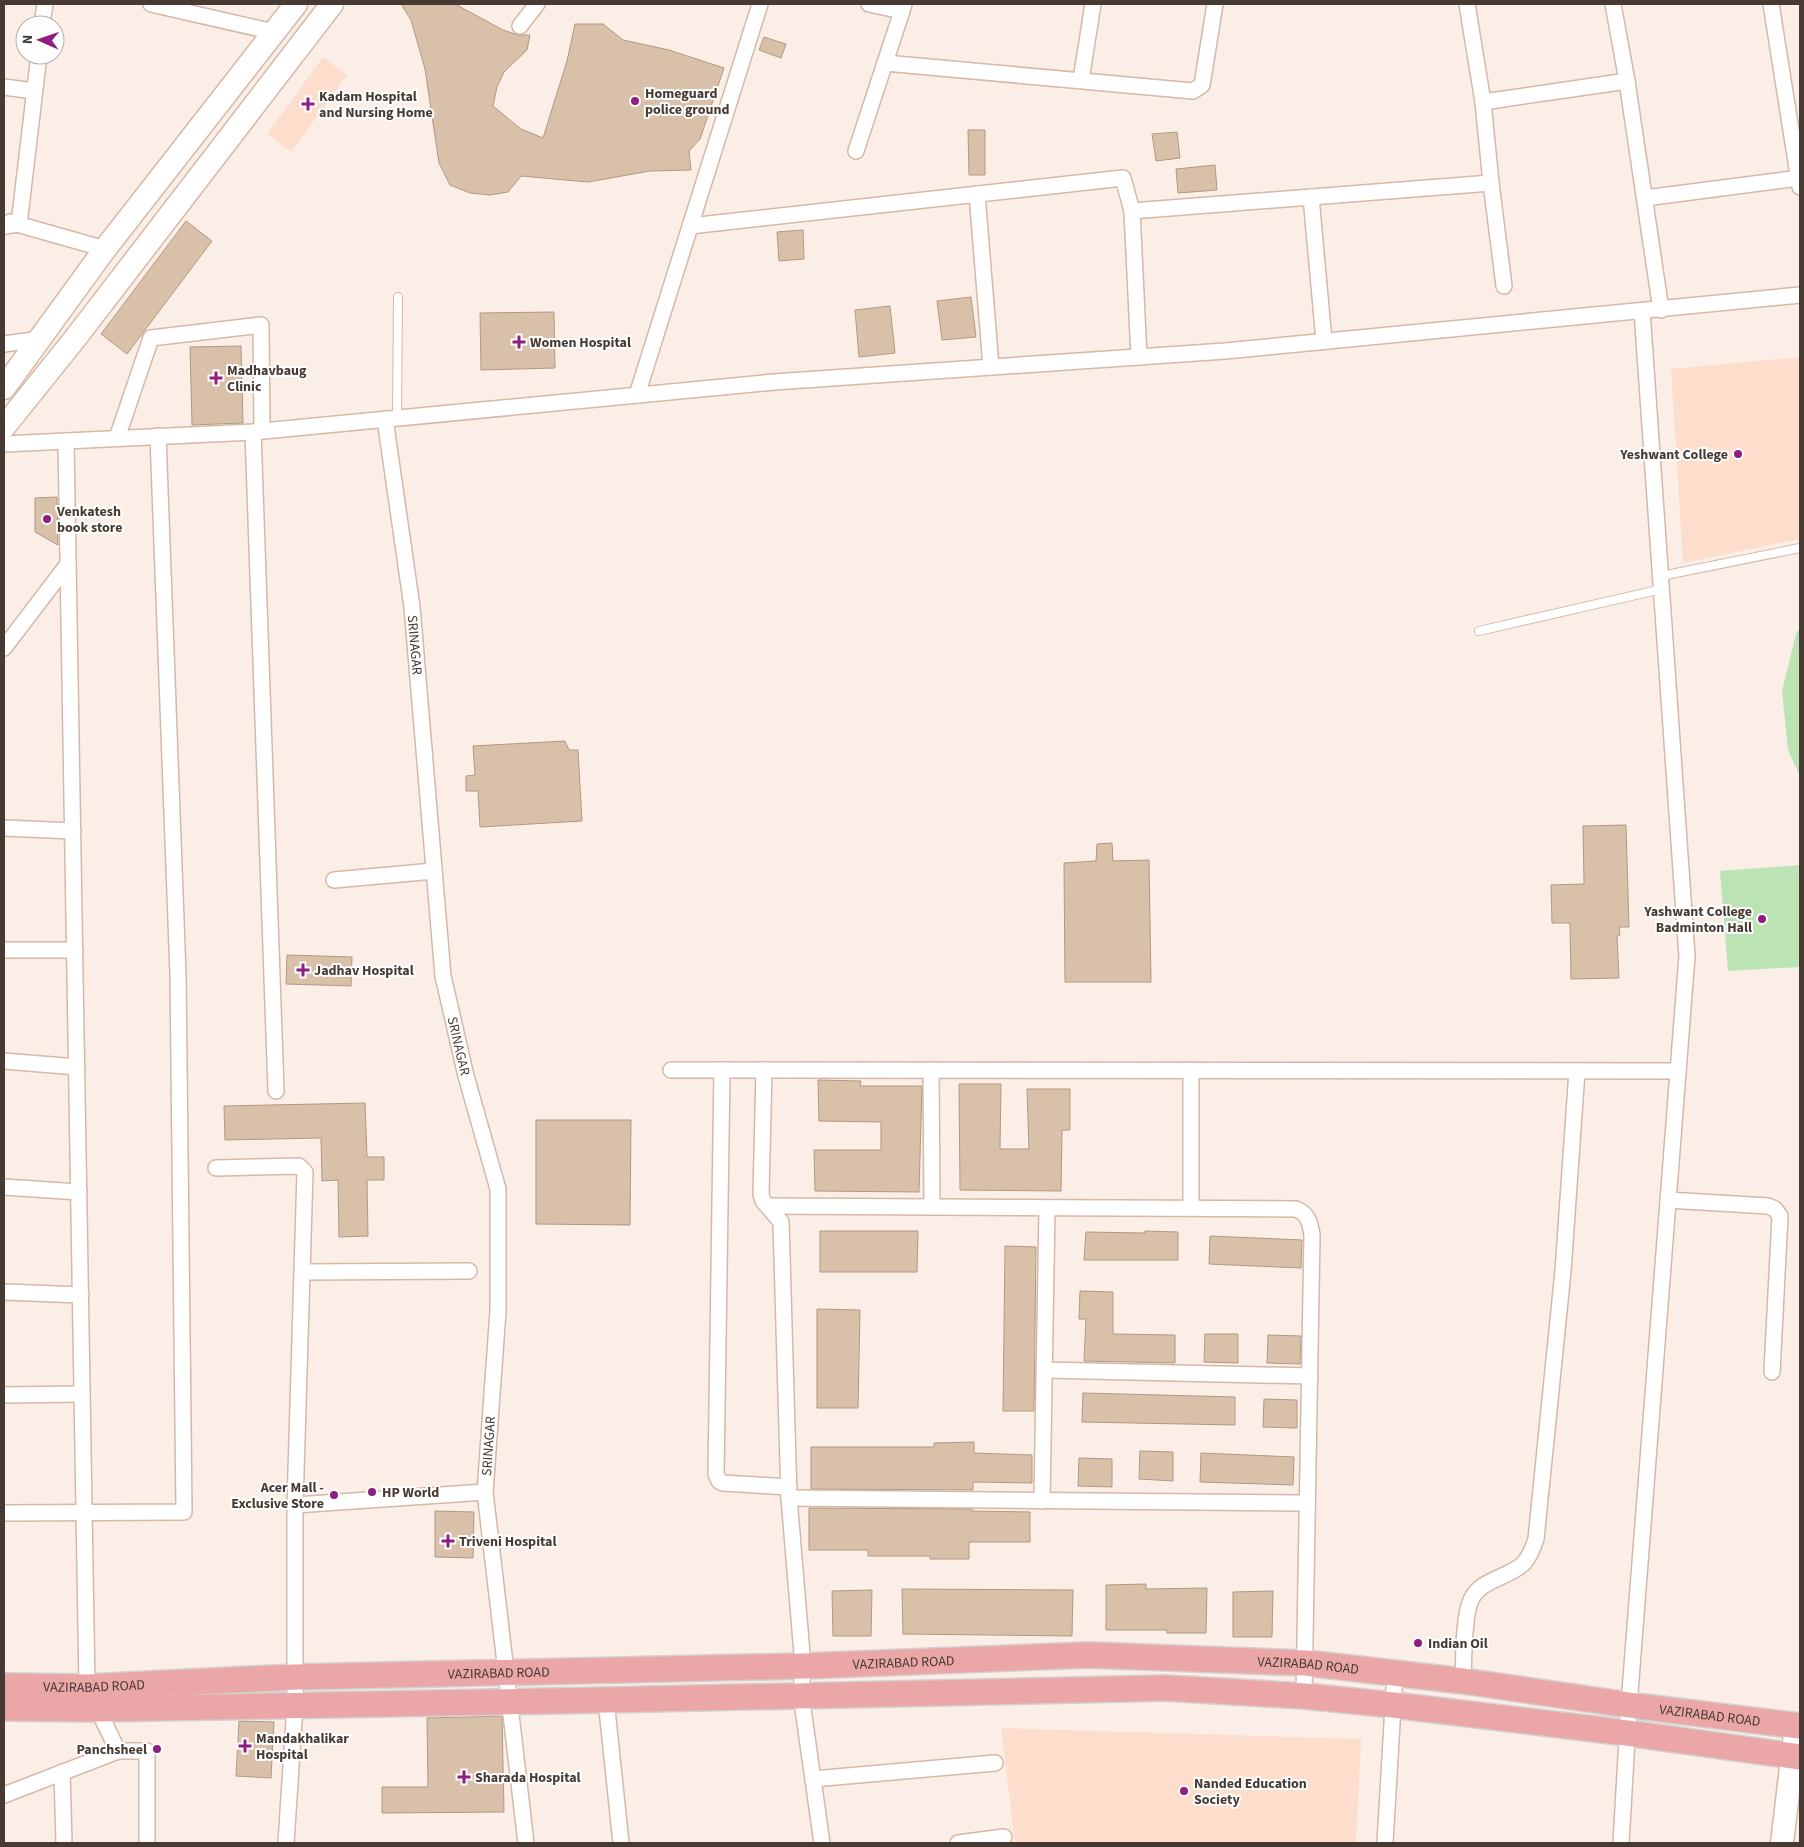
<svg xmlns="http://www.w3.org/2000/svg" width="1804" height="1847" viewBox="0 0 1804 1847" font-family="'Source Sans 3',sans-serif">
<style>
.built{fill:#fddecc}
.green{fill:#bce3b4}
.building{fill:#d9c1a9;stroke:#b09982}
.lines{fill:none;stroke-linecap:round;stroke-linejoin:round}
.service-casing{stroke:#d6b8a7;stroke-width:10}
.minor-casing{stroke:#d6b8a7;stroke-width:18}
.secondary-casing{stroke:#d6b8a7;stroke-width:25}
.primary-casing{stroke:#d3d0ce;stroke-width:28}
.service{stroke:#fff;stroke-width:8}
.minor{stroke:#fff;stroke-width:15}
.secondary{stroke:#fff;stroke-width:22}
.primary{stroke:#eba7a7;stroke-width:25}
.poi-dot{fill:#8f1e80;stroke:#fefefe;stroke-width:2}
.labels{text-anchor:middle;stroke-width:4;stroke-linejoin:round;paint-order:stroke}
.poi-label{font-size:14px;font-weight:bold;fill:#463a33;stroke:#fefefe;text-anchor:start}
.street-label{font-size:14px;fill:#463a33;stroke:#fefefe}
</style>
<rect width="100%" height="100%" fill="#fbeee7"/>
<g class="built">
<path d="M323 57 347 75 291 152 267 134Z"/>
<path d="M1800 357V539L1683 563 1671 369Z"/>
<path d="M1001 1728 1361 1739 1356 1843H1015Z"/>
</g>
<g class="green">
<path d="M1800 627V776L1788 750 1782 691 1796 634Z"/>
<path d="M1800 865V967L1728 971 1720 871Z"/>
</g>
<g class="building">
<path d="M401 4H455L503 30 518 35H530L527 50 504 72 497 87 493 106 521 129 543 138 567 61 575 24H603L623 40 669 50 724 68 700 139 689 151 691 170 650 171 588 182 521 176 508 192 490 195 470 193 450 185 439 163 425 69 411 20Z"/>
<path d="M764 37 786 44 781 58 759 50Z"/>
<path d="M968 130H985V175H969Z"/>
<path d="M1177 132 1180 158 1156 161 1152 134Z"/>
<path d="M1215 165 1217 190 1178 193 1176 169Z"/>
<path d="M186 221 212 241 127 354 101 334Z"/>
<path d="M803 230 804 259 779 261 777 232Z"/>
<path d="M971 297 976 337 942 340 937 301Z"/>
<path d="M890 306 895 353 859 357 855 310Z"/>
<path d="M554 312 555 368 481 370 480 313Z"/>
<path d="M241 346 243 423 192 425 190 347Z"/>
<path d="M57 497 58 545 35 532V498Z"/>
<path d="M565 741 569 750H578L582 821 480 827 478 791H466V776L475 775 473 746Z"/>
<path d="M1626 825 1629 927H1619L1620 935 1617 936 1619 978 1571 979 1570 923H1552L1551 885 1584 884 1583 826Z"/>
<path d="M1112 843 1113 861 1149 860 1151 982H1065L1064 863 1096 861 1097 844Z"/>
<path d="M287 955 352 957 351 986 286 984Z"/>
<path d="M818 1080 861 1081 860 1086H922L919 1192 815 1191 814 1150H881V1122L819 1121Z"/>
<path d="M959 1084H1001L1000 1149H1029L1027 1089H1070V1130H1062L1061 1191 960 1190Z"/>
<path d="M365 1103 367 1157H384V1180H367L368 1236 339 1237 338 1180 322 1181 321 1138 225 1140 224 1106Z"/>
<path d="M536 1120H631L630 1225 536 1224Z"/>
<path d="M820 1231H918L917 1272H820Z"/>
<path d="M1145 1231 1178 1232V1260H1084L1086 1232 1145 1233Z"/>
<path d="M1210 1236 1302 1240 1301 1268 1209 1264Z"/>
<path d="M1005 1246 1036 1247 1034 1411H1003Z"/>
<path d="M1080 1291 1113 1292V1334L1175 1335V1363L1084 1361 1086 1319H1079Z"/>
<path d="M817 1309 860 1310 858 1408H817Z"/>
<path d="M1205 1334H1238V1363L1204 1362Z"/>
<path d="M1268 1335 1301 1336 1300 1364 1267 1363Z"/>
<path d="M1083 1393 1235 1397V1425L1082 1422Z"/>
<path d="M1264 1399 1297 1400V1428L1263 1427Z"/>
<path d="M974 1442V1453L1032 1455V1483L973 1482V1490L811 1489V1447H934V1443Z"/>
<path d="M1140 1451 1173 1452V1481L1139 1479Z"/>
<path d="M1201 1453 1294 1457 1293 1485 1200 1482Z"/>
<path d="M1079 1458 1112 1459V1487L1078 1486Z"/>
<path d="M809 1508 972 1509V1511L1030 1512V1542H969V1559H930V1556H868V1550H809Z"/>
<path d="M435 1511 474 1512 473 1558 435 1557Z"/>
<path d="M1146 1584V1589L1207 1588 1206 1633H1167V1630H1106V1585Z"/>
<path d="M902 1589 1073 1590 1072 1636 903 1634Z"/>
<path d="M872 1590 871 1636H833L832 1591Z"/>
<path d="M1273 1591 1272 1637H1233V1592Z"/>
<path d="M502 1716 504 1812 382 1813V1787H428L427 1718Z"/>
<path d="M239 1721 274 1722 271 1778 236 1776Z"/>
</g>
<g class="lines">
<g class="service-casing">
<g id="service">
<path d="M397 418 398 297"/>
<path d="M1661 576 1800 548"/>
<path d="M1479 631 1662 589"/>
</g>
</g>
<g class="minor-casing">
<g id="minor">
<path d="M151 4 274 32"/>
<path d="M869 4 902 11 904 4"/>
<path d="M1771 4 1800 187"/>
<path d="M42 25 45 4"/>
<path d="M520 26 537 4"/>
<path d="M885 63 1193 91 1202 85 1215 4"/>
<path d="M1081 80 1093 4"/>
<path d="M1627 81 1661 310"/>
<path d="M4 87 34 91"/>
<path d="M1483 102 1627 81 1613 4"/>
<path d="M856 151 902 11"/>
<path d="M1491 183 1504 286"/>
<path d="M977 194 991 367"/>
<path d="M1311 197 1324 341"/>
<path d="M1645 198 1799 178"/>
<path d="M10 222 105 249"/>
<path d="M4 226 19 224 39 55"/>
<path d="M690 226 1123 178 1132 211"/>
<path d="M4 344 41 339"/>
<path d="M1139 357 1132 211 1491 183 1483 102 1467 4"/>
<path d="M637 395 760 4"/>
<path id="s1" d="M385 419 412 607 443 976 466 1076 498 1189V1311L485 1492 526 1843"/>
<path d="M253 432 276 1091"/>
<path d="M117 438 151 338 261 325 262 431"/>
<path d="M66 441 87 1687 118 1751"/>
<path d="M4 444 253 432 774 382 1225 351 1800 295"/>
<path d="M4 648 68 564"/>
<path d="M4 828 73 831"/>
<path d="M334 880 434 871"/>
<path d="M4 950H75"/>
<path d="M4 1061 77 1067"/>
<path d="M671 1070 1678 1071"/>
<path d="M722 1070 716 1474 719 1481 723 1483 789 1487"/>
<path d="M764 1070 761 1194 763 1201 781 1222 789 1498 803 1666 801 1695 822 1843"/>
<path d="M931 1070 932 1207"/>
<path d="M216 1168 299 1166 305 1172 295 1505V1705L286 1843"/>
<path d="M4 1187 79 1192"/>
<path d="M1668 1200 1768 1206 1775 1209 1780 1216 1772 1372"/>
<path d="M768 1206 1296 1209C1308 1214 1310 1222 1312 1235L1304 1696"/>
<path d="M1191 1208V1070"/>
<path d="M303 1272 469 1271"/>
<path d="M4 1292 81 1295"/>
<path d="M1045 1370 1310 1376"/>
<path d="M4 1395 82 1394"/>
<path d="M789 1498 1307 1503"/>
<path d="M1042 1501 1047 1208"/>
<path d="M295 1505 485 1492"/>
<path d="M4 1513 184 1512 178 974 158 436"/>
<path d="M1463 1681C1464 1660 1463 1617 1471 1600 1480 1579 1509 1578 1524 1563 1530 1556 1533 1548 1536 1539L1563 1271 1577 1071"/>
<path d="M606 1700 621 1843"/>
<path d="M62 1772 64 1843"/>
<path d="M813 1779 995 1763"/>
<path d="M4 1795 118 1751H147V1843"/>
<path d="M958 1843 1004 1837"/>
<path d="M1385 1843 1395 1672"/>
<path d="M1621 1843 1629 1705 1687 956 1642 311"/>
</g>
</g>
<g class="secondary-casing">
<g id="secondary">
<path d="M4 388 105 249 296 4"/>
<path d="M4 427 77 336 332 4"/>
<path d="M1782 1843 1796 1726"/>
</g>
</g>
<g class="primary-casing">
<g id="primary">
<path id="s2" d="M4 1686 87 1687 295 1677 803 1666 1088 1655 1306 1663 1463 1681 1629 1705 1800 1726"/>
<path d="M4 1708 97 1709 606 1700 1166 1688 1304 1696 1393 1705 1627 1733 1800 1757"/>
</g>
</g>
<use href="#service" class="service"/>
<use href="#minor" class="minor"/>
<use href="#secondary" class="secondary"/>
<use href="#primary" class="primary"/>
</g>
<g class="poi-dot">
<circle cx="635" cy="101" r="5"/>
<path d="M305.5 96.5h5v5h5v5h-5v5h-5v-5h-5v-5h5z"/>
<path d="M516.5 334.5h5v5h5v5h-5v5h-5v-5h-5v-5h5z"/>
<path d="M213.5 370.5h5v5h5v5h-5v5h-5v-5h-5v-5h5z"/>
<circle cx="1738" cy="454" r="5"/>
<circle cx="47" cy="519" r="5"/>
<circle cx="1762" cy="919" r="5"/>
<path d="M300.5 962.5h5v5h5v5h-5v5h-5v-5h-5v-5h5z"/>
<circle cx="372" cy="1492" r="5"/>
<circle cx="334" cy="1495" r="5"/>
<path d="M445.5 1533.5h5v5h5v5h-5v5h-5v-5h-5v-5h5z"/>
<circle cx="1418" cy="1643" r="5"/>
<path d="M242.5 1738.5h5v5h5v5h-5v5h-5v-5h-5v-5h5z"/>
<circle cx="157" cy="1749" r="5"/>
<path d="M461.5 1769.5h5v5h5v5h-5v5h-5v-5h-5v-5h5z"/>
<circle cx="1184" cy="1791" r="5"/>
</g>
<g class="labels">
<g class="poi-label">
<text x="645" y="98">Homeguard<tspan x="645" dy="16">police ground</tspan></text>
<text x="319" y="101">Kadam Hospital<tspan x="319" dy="16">and Nursing Home</tspan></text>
<text x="530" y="347">Women Hospital</text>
<text x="227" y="375">Madhavbaug<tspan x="227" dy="16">Clinic</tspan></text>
<text x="1728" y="459" text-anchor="end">Yeshwant College</text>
<text x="57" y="516">Venkatesh<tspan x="57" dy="16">book store</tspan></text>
<text x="1752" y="916" text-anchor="end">Yashwant College<tspan x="1752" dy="16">Badminton Hall</tspan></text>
<text x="314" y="975">Jadhav Hospital</text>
<text x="324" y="1492" text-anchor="end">Acer Mall -<tspan x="324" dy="16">Exclusive Store</tspan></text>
<text x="382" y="1497">HP World</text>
<text x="459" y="1546">Triveni Hospital</text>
<text x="1428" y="1648">Indian Oil</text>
<text x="256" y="1743">Mandakhalikar<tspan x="256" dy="16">Hospital</tspan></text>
<text x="147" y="1754" text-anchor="end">Panchsheel</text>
<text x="475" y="1782">Sharada Hospital</text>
<text x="1194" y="1788">Nanded Education<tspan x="1194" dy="16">Society</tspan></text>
</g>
<g class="street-label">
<text dy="5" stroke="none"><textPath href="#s1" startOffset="228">SRINAGAR</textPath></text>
<text dy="5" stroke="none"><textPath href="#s1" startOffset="632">SRINAGAR</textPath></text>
<text transform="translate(488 1446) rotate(-86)" y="5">SRINAGAR</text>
<text dy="5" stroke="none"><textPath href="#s2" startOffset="900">VAZIRABAD ROAD</textPath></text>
<text dy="5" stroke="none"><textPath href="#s2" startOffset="1305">VAZIRABAD ROAD</textPath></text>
<text dy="5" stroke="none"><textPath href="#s2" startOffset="495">VAZIRABAD ROAD</textPath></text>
<text dy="5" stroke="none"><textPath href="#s2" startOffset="90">VAZIRABAD ROAD</textPath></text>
<text dy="5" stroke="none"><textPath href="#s2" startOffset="1710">VAZIRABAD ROAD</textPath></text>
</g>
</g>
<rect width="1804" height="1847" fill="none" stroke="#463a33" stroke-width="10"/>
<g transform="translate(40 40) rotate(272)"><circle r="24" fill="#fefefe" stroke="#b4b0ad"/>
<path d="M0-4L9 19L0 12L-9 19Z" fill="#8f1e80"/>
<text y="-8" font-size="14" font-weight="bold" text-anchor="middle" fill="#463a33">N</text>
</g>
</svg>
